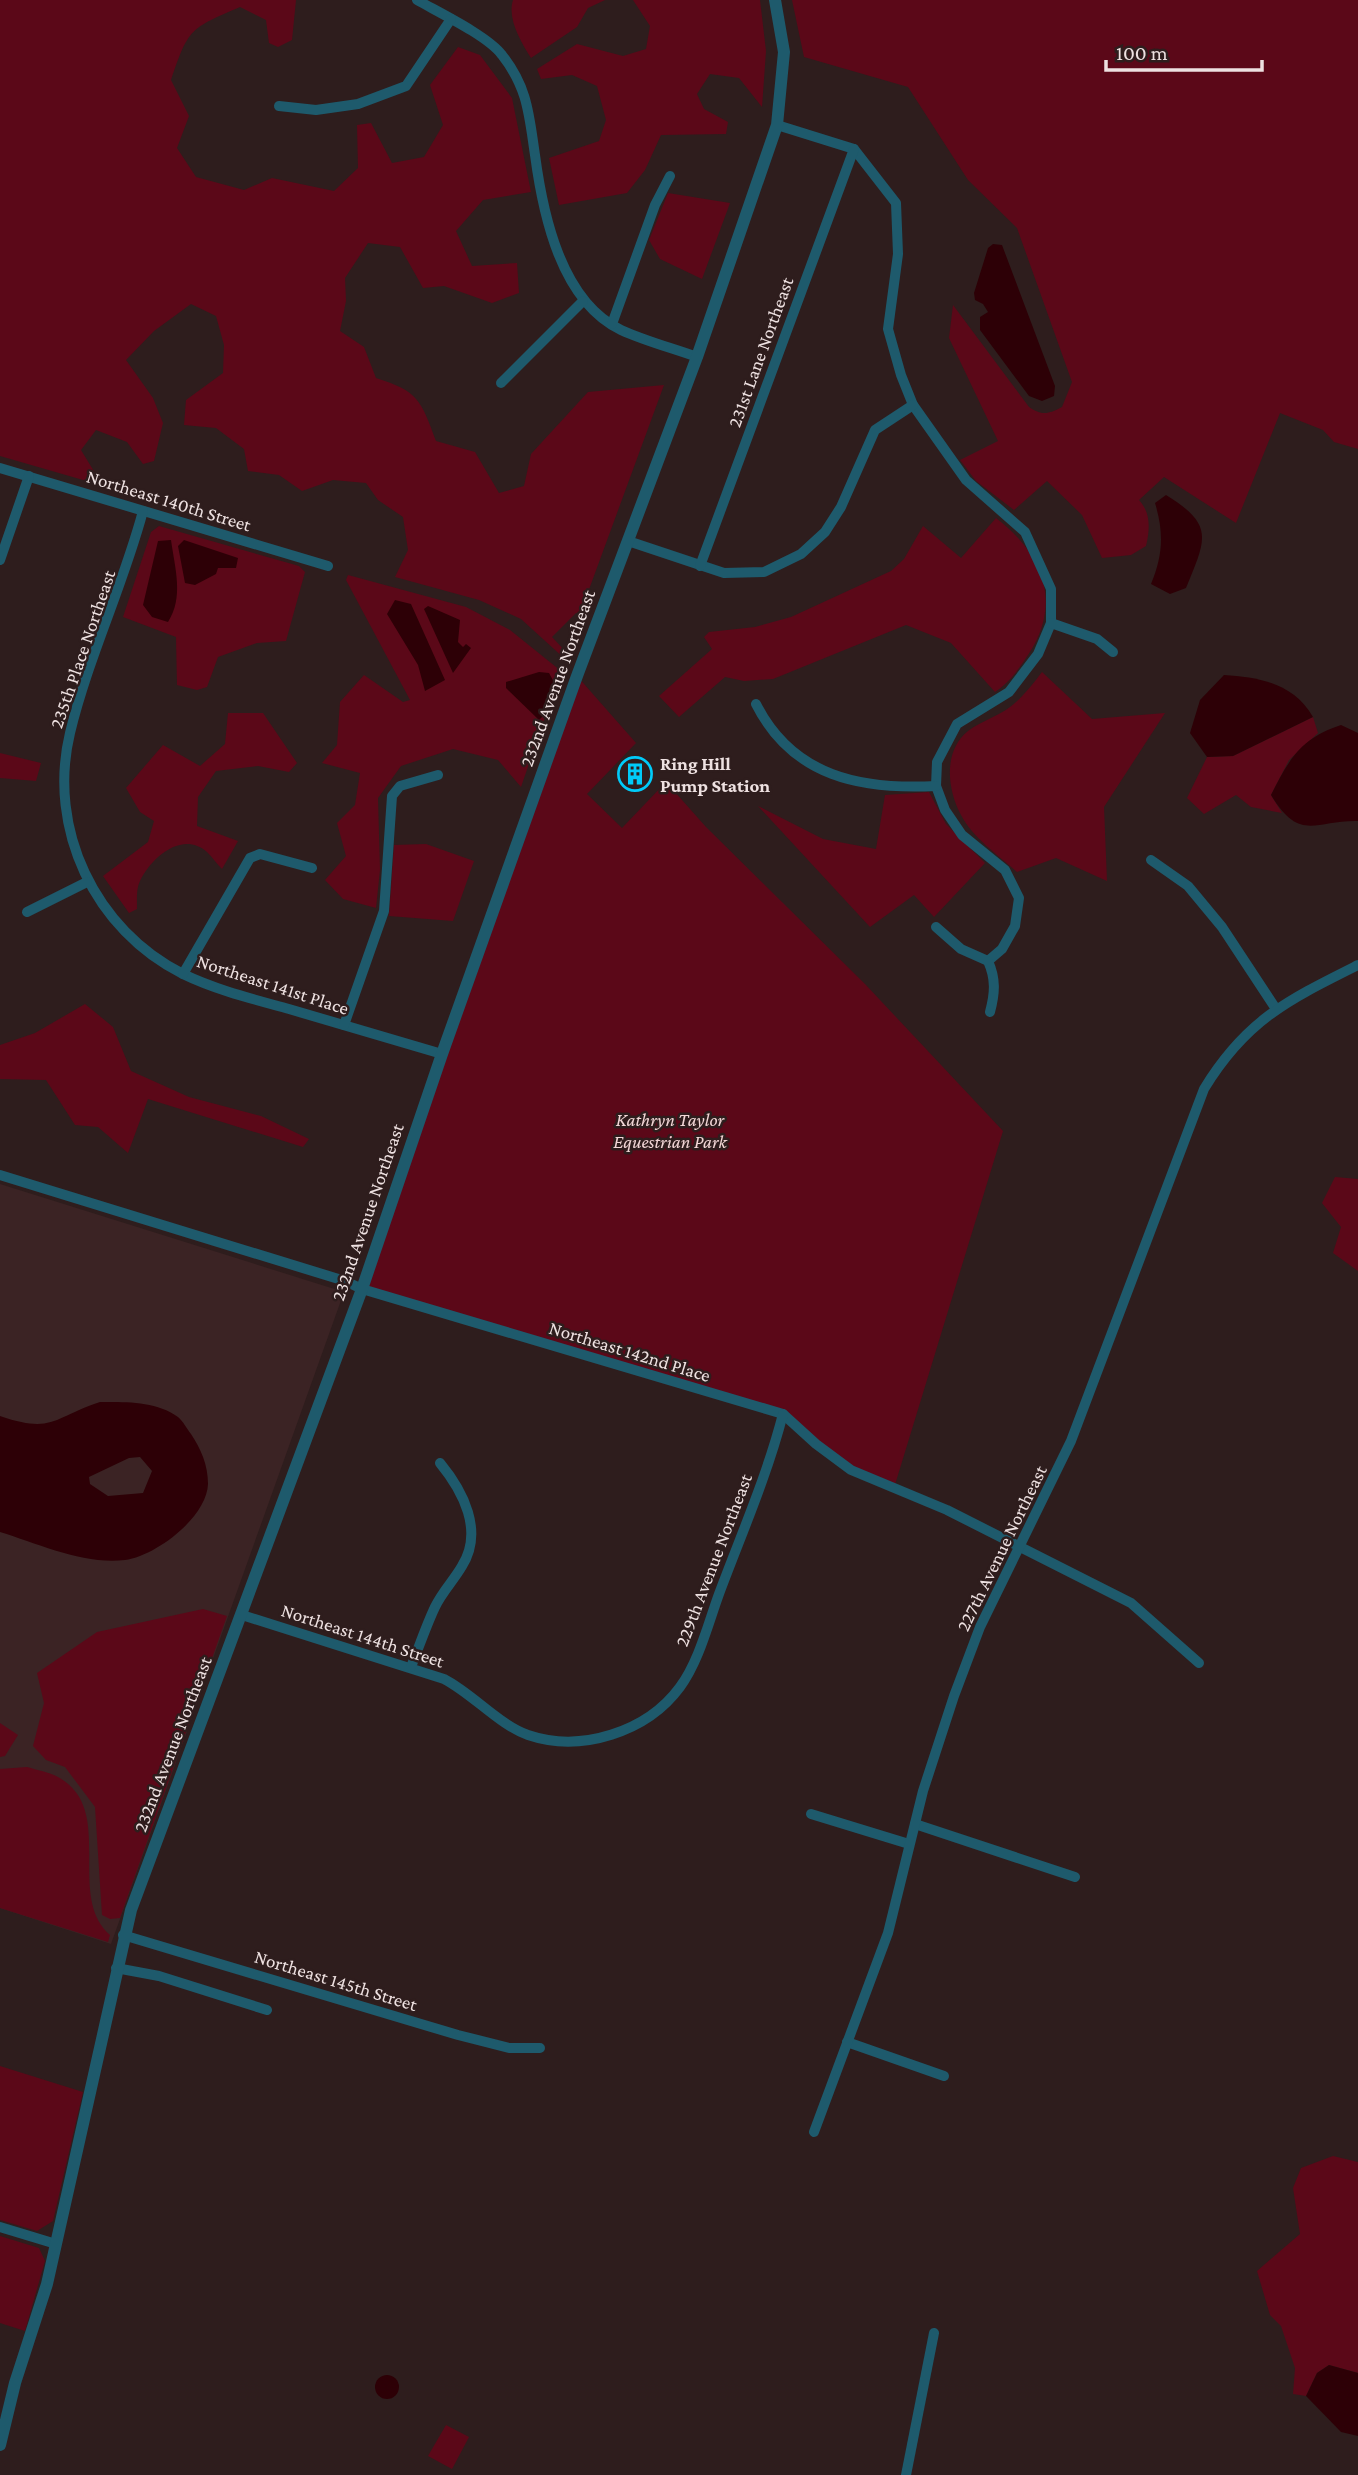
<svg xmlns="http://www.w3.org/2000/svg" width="1358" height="2475" viewBox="0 0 1358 2475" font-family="'Crimson Pro',serif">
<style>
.built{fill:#3b2324}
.green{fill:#5b0818}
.water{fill:#2d0006;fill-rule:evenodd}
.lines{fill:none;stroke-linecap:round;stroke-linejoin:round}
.minor{stroke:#1e5a6c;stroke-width:10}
.tertiary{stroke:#1e5a6c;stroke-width:12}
.labels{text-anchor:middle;stroke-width:5;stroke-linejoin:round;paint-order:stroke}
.street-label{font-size:19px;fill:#eee1e1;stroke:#2e1d1d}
.poi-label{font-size:19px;font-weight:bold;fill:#eee1e1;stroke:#2e1d1d;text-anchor:start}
.park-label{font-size:19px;font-style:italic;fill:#f3d7d7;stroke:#2e1d1d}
</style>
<rect width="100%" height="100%" fill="#2e1d1d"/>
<path class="built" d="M0 1184 344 1292 111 1944 0 1908Z"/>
<g class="green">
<path d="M0 0H296L292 40 278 47 269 43 266 20 240 7C190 29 189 27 171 80L189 116 177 148 196 177 244 190 272 178 334 191 358 168 357 125 371 123 392 163 424 157 443 125 430 85 458 47 480 55 512 98 531 192 483 200 456 231 472 266 517 263 519 293 492 303 444 286 423 288 400 247 368 243 345 278 346 301 340 331 364 347 376 378C418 391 421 400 436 441L475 452 499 493 524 486 531 454 588 392 664 385 580 614 576 613 552 637 567 653 565 659 521 619 479 600 395 577 408 550 403 517 378 500 366 483 333 480 302 491 279 475 248 471 244 449 216 428 184 425 186 400 223 373 224 345 216 316 191 304 154 331 126 360 153 398 163 423 154 461 143 464 127 442 96 430 81 450 95 473 90 482 0 456Z"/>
<path d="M513 0H605L588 8 577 27 531 58C521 42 507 19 513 0Z"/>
<path d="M633 0H760L766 51 762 107 739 78 710 74 697 94 704 109 728 122 726 134 661 135 645 170 627 193 559 205 549 158 599 141 606 120 597 86 572 75 541 79 537 69 577 44 623 56 646 49 650 26Z"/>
<path d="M792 0H1358V449L1334 442 1323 430 1280 413 1236 523 1164 477 1139 500C1151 513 1150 529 1146 546L1131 555 1102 558 1082 515 1047 481 1014 510 976 481 960 460 998 441 949 338 953 305 1029 407C1042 416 1049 414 1062 407L1072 382 1017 228 968 180 908 87 804 57Z"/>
<path d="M668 193 730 203 702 279 660 259 649 240Z"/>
<path d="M996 518C1043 554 1063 603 1028 655 1018 670 1010 682 995 692L951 643 906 625 773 679 744 681 725 677 679 717 659 696 712 649 704 637 709 632 755 627 791 617 891 571 904 559 923 526 961 558Z"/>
<path d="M159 526 299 566 305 572 286 641 257 643 218 657 207 687 197 690 177 685 176 637 123 617 151 532Z"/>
<path d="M348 575 466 607 510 630 561 671 521 787 498 760 453 749 401 766 378 798 380 870 376 908 343 899 325 880 346 856 337 823 355 805 360 773 322 763 337 745 340 702 364 675 403 702 410 700 346 580Z"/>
<path d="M1042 672 1092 719 1165 713 1104 807 1107 881 1056 858 1017 872C998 855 972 837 961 815 947 789 943 751 968 731 981 721 997 717 1010 707 1022 698 1033 684 1042 672Z"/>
<path d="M577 676 636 743 587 794 622 828 666 782 706 827 865 984 1003 1131 894 1488 851 1470 783 1414 362 1289Z"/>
<path d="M228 713H263L297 763 289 772 258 766 216 771 198 797 197 826 238 841 222 869C217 864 212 857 207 852 182 830 151 858 140 881 136 889 137 900 137 909L129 913 103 876 148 842 154 821 140 812 126 788 163 745 200 766 225 744Z"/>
<path d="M1313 717 1318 733 1289 760 1271 795 1282 813 1251 807 1236 795 1204 814 1187 798 1207 757 1233 756Z"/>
<path d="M0 753 41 763 36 781 0 778Z"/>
<path d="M929 792 946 824 985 863 934 917 914 895 870 927 758 806 823 839 876 849 885 795Z"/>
<path d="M426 844 474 861 453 921 389 916 394 845Z"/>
<path d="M85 1004 113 1027 131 1071 189 1097 261 1116 309 1139 303 1147 148 1099 128 1153 98 1127 75 1125 46 1080 0 1079V1045L35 1033Z"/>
<path d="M1335 1177 1358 1179V1271L1333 1253 1341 1227 1322 1203Z"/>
<path d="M203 1609 227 1616 120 1918 110 1919 102 1915 95 1807 65 1767 46 1760 33 1746 44 1703 37 1673 97 1632Z"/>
<path d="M0 1723 18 1735 5 1756 0 1757Z"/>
<path d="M27 1767C37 1770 49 1772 58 1777 117 1809 65 1896 110 1935L108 1942 0 1908V1769Z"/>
<path d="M0 2066 83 2092 53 2221 37 2231 0 2220Z"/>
<path d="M1333 2156 1358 2162V2373L1329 2365 1317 2373 1306 2396 1293 2394 1295 2368 1281 2326 1270 2315 1257 2271 1300 2234 1293 2188 1301 2168Z"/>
<path d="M0 2236 39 2248 45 2261 25 2331 0 2323Z"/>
<path d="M446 2425 469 2437 452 2469 428 2456Z"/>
</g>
<g class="water">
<path d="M993 244 1002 245 1055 386 1054 396 1042 401 1029 396 980 330V317L988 312 983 304 975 300 974 293 988 248Z"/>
<path d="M1166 495C1215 525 1206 539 1186 588L1170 594 1151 584C1163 555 1164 533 1155 503Z"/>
<path d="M171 540C175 569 184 597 168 622L152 617 143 605 158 541Z"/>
<path d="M184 540 238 558 236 568H218L216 574 195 585 185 583 178 546Z"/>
<path d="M395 600 411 604 445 680 425 691 418 665 387 614Z"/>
<path d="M428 606 460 620 458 642 463 647 466 644 471 648 453 673 424 609Z"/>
<path d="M539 672 549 673 555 684 548 711 539 720 506 688V682Z"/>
<path d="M1224 675C1260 677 1294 684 1313 717L1233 756 1207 757 1190 733 1200 700Z"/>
<path d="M1341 725 1358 733V821C1315 820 1300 843 1271 795 1289 759 1301 738 1341 725Z"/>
<path d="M100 1402C126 1402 156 1401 178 1417 183 1421 187 1429 191 1434 201 1449 208 1465 208 1484 207 1517 156 1556 125 1560 84 1565 39 1544 0 1532V1416C53 1434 52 1418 100 1402ZM140 1457 152 1471 143 1493 108 1496 90 1484 89 1477 129 1458Z"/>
<path d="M1329 2365 1358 2373V2436L1341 2432 1306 2396 1317 2373Z"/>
<circle cx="387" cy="2387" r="12"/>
</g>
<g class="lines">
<g class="minor">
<path d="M417 0C438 12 488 36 502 55 528 88 529 115 535 155 543 215 561 301 621 330 645 341 672 348 697 357"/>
<path d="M279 106 316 110 358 104 406 86 451 19"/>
<path d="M777 125 854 149 896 203 898 254 888 329 901 375 913 405 966 480 1025 532 1051 589V623L1038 654 1009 692 957 724 937 762 936 786 945 810 962 835 1005 870 1019 898 1015 926 1002 949 988 961"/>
<path d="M612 324 655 205 670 176"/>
<path d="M501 383 583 301"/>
<path d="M0 468 328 566"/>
<path d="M143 511C123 586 88 658 70 733 47 829 95 930 183 974 216 990 253 999 289 1009 340 1024 391 1039 442 1054"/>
<path d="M628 541 724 573 764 572 801 554 825 532 841 507 875 430 913 405"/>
<path d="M0 560 29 476"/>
<path d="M700 566 854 149"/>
<path d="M1051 623 1097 639 1113 652"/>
<path d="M756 704C793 777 861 790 936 786"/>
<path d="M1151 860 1188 886 1222 927 1276 1009"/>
<path d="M27 912 87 882"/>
<path d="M936 927 961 949 988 961C996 979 995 993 990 1012"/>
<path d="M183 974 250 858 260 854 312 868"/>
<path d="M344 1025 384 911 392 796 400 786 438 775"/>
<path d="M0 1175 345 1281 362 1289 783 1414 816 1444 851 1470 947 1510 1131 1603 1199 1663"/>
<path d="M242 1615 444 1679C473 1694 499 1725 528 1735 581 1753 647 1732 680 1687 699 1661 708 1624 719 1594 741 1535 767 1476 783 1414"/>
<path d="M411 1667C419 1647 426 1626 435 1607 442 1592 454 1580 462 1566 484 1531 463 1491 440 1463"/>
<path d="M811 1814 909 1844"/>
<path d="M915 1824 1075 1877"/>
<path d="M123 1935 458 2035 509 2048H540"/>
<path d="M116 1968 159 1976 267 2010"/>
<path d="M847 2042 944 2076"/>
<path d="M814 2132 888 1933 923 1791 954 1696 980 1627 1071 1441 1204 1089C1246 1020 1288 1000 1358 965"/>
<path d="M0 2227 56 2244"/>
<path d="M906 2475 934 2333"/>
</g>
<path class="tertiary" d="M0 2445 15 2383 47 2284 131 1910 362 1289 442 1054 577 676 697 357 777 125 784 52 775 0"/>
</g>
<defs>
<g id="building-ring" transform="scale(1.75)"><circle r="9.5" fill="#2e1d1d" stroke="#00cbf9" stroke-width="1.5"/><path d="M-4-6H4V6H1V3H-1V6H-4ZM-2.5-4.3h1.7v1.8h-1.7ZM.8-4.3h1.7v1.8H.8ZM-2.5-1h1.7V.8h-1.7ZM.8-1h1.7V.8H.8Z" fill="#00cbf9"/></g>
</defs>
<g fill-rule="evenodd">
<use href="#building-ring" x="635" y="774"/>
</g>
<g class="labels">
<g class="street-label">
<text transform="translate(760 352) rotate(-70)" y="7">231st Lane Northeast</text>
<text transform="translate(169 500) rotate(17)" y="7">Northeast 140th Street</text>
<text transform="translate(82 649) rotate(-71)" y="7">235th Place Northeast</text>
<text transform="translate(557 678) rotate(-70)" y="7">232nd Avenue Northeast</text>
<text transform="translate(273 984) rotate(18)" y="7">Northeast 141st Place</text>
<text transform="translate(367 1212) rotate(-71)" y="7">232nd Avenue Northeast</text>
<text transform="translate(630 1351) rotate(17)" y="7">Northeast 142nd Place</text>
<text transform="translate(1001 1548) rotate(-64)" y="7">227th Avenue Northeast</text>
<text transform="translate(713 1560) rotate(-69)" y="7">229th Avenue Northeast</text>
<text transform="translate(363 1635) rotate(18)" y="7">Northeast 144th Street</text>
<text transform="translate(172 1744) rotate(-69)" y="7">232nd Avenue Northeast</text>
<text transform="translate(336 1980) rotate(17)" y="7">Northeast 145th Street</text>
</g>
<g class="poi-label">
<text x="660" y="770">Ring Hill<tspan x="660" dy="22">Pump Station</tspan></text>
</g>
<g class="park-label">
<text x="670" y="1126">Kathryn Taylor<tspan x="670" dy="22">Equestrian Park</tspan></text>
</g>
</g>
<path d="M1106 60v10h156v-10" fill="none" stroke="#eee1e1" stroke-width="3.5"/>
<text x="1116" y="60" font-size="21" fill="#eee1e1" stroke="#2e1d1d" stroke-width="5" paint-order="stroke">100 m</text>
</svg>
